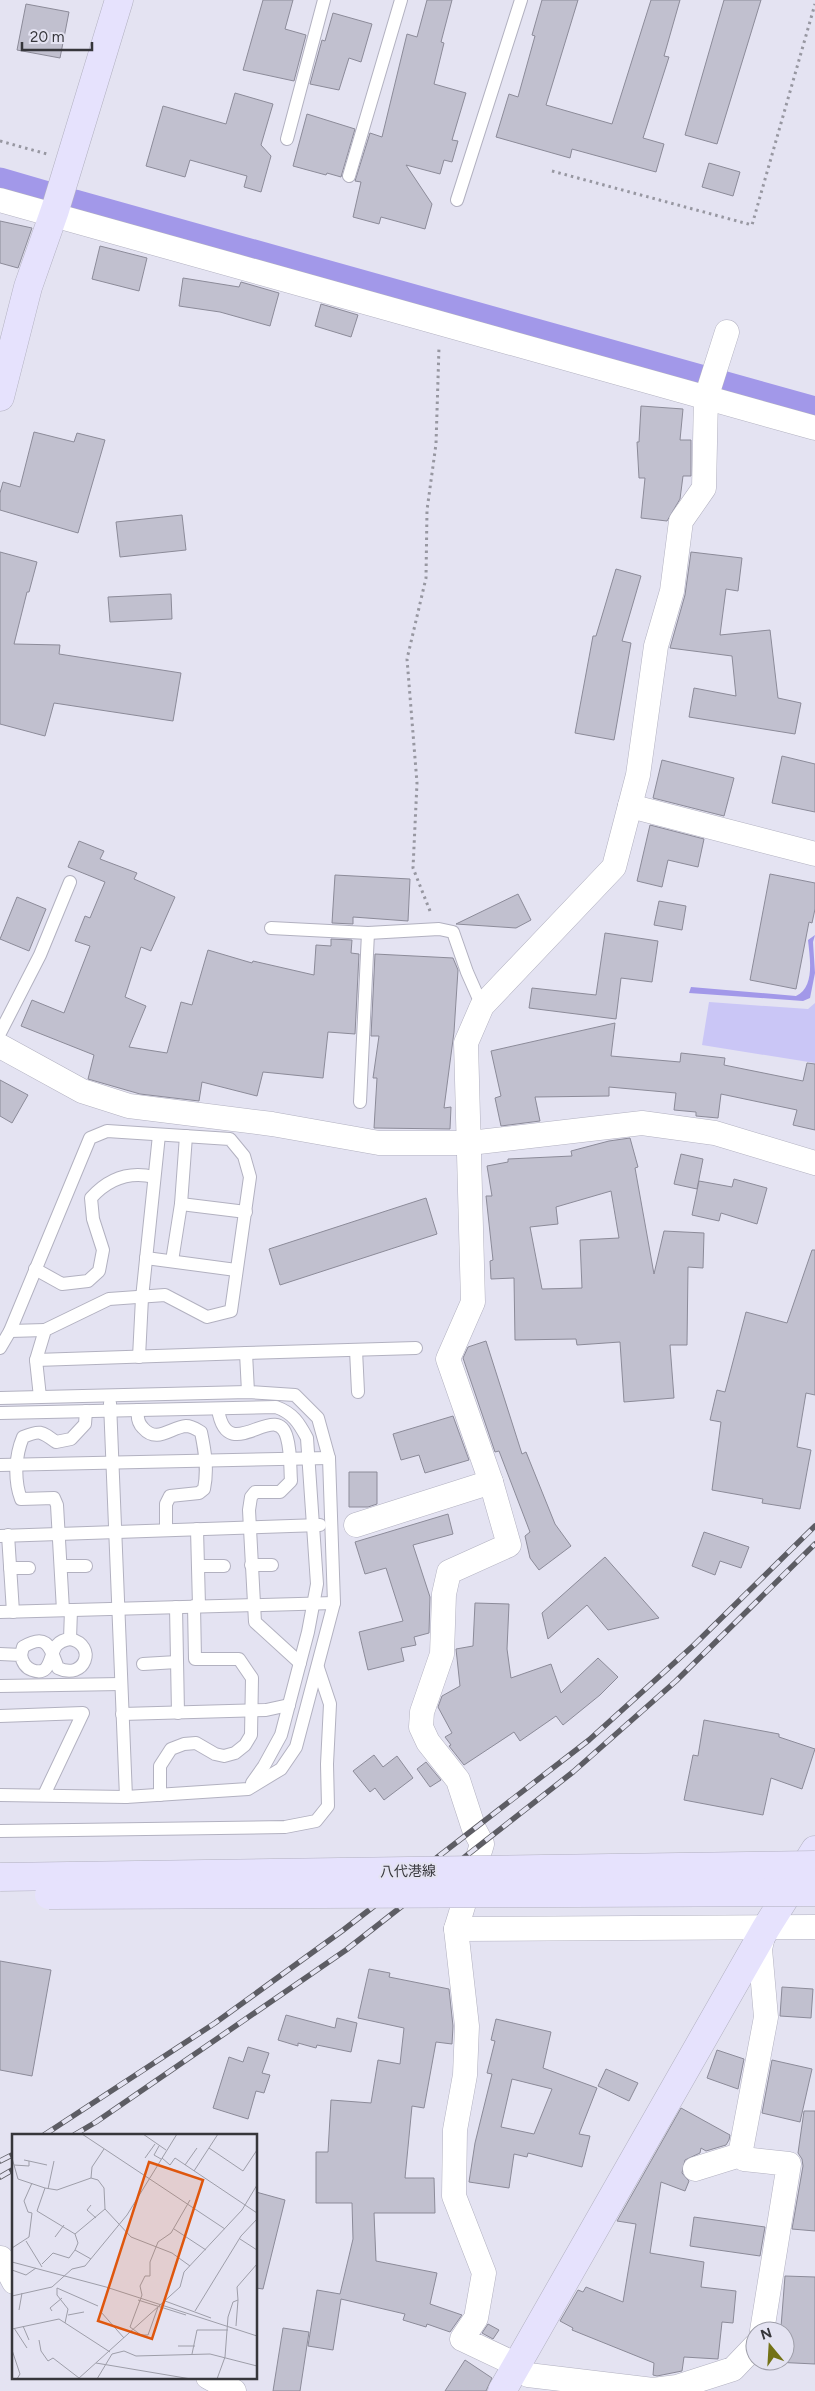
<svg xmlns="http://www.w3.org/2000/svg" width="815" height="2391" viewBox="0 0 815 2391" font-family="Figtree,'Noto Sans JP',sans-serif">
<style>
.green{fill:#cac6f6}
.water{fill:#a298e9}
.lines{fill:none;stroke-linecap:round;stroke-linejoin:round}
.canal{stroke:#a298e9;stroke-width:25}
.building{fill:#c1c0cf;stroke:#8c8b99;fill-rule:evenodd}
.lane-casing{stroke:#b2b1c0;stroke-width:14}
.street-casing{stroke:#b2b1c0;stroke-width:25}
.secondary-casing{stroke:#b2b1c0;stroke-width:29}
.path{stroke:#9797a1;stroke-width:3;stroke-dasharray:2.5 4;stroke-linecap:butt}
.lane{stroke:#fff;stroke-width:12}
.street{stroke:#fff;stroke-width:24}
.secondary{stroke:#e6e2fd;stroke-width:28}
.rail-casing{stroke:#5d5d64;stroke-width:5.5}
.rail{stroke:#e4e3f2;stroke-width:4;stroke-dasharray:11;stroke-linecap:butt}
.secondary-bridge-casing{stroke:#b2b1c0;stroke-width:29;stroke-linecap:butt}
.secondary-bridge{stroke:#e6e2fd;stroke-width:28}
.labels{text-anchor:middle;stroke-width:4.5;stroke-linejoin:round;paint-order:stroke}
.street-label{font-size:14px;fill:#36363b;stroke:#e4e3f2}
.inset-road{fill:none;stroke:#9e9ea9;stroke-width:1}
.view{fill:#df570e;fill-opacity:0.15;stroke:#df570e;stroke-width:2.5}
.inset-edge{fill:none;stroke:#36363b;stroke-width:2.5}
</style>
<rect width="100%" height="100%" fill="#e4e3f2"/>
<path class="green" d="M709 1002 808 1009 815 1003V1063L702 1045Z"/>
<path class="water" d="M815 935 813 942 815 973 810 998 803 1001 689 993 691 987 796 996C815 987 810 959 808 940Z"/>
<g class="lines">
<g class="canal">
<path d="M0 180 48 194"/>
<path d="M75 202 815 409"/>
</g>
</g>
<g class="building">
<path d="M263 0H293L285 29 306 35 294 81 243 70Z"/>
<path d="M427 0H452L441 42 444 43 434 84 466 93 452 140 458 141 452 162 444 160 440 174 406 165 432 204 425 229 381 217 379 224 353 217 361 182 355 181 370 133 382 137 407 34 417 37Z"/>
<path d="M542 0H578L546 105 612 124 651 0H680L664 56 669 57 643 138 664 144 656 172 572 149 570 158 496 137 509 94 518 97 535 36 532 35Z"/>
<path d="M724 0H761L717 144 685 135Z"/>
<path d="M26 4 69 12 60 58 17 50Z"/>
<path d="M333 13 372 24 361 62 349 58 339 90 310 84 322 40 325 41Z"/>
<path d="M235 93 273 104 261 145 271 156 261 192 244 187 247 176 190 160 185 177 146 166 163 106 226 124Z"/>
<path d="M307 114 355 129 341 177 327 173 326 175 293 166Z"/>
<path d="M709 163 740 172 733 196 702 187Z"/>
<path d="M0 221 32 228 18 268 0 263Z"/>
<path d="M100 246 147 258 139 291 92 279Z"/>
<path d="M183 278 239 287 241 282 279 293 270 326 220 312 179 306Z"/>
<path d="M321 304 358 315 351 337 315 326Z"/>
<path d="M641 406 683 409 680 440H691V476H683L680 499 667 521 641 518 645 478H639L637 442H639Z"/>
<path d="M34 432 74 442 77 433 105 440 78 533 0 510V493L3 482 20 487Z"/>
<path d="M182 515 186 550 120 557 116 522Z"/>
<path d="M0 552 37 562 29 592H27L14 644 60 645 59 654 181 673 173 721 54 703 45 736 0 724Z"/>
<path d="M691 552 742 558 738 591 726 589 720 635 770 630 778 698 801 703 795 734 689 717 694 688 736 696 732 656 670 648 685 595Z"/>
<path d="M616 569 641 576 622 641 631 643 614 740 575 733 593 636H596Z"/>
<path d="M171 594 172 619 110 622 108 597Z"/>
<path d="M782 756 815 764V812L772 803Z"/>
<path d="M662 760 734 778 724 816 653 798Z"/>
<path d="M650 825 704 839 698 867 668 860 662 887 637 881Z"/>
<path d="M79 841 104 851 100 859 137 873 134 879 175 897 151 951 141 947 125 997 146 1006 129 1047 167 1053 181 1002 192 1005 208 950 252 963 253 961 314 975 316 945 331 946V939L352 940 351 953 359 954 355 1034 328 1032 323 1078 263 1072 257 1096 202 1082 199 1101 140 1094 88 1079 94 1055 21 1026 32 1000 64 1013 90 946 75 941 85 916 90 918 105 882 68 867Z"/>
<path d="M770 874 815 883V909L812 923 809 922 796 989 750 980Z"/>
<path d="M335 875 410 879 408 921 353 917V924L332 923Z"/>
<path d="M518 894 531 920 516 928 456 924Z"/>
<path d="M17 897 46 909 29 951 0 939Z"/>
<path d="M659 901 686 906 682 930 654 925Z"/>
<path d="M605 933 658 941 652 982 621 978 616 1019 529 1008 532 988 596 995Z"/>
<path d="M375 954 453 958 458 970 454 1032 444 1108 451 1107 450 1129 374 1128 377 1078H373L379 1036H371Z"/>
<path d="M615 1023 611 1056 680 1062 681 1053 725 1058 724 1065 803 1081 807 1063 815 1064V1130L793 1125 797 1110 721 1094 718 1118 696 1116V1112L674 1110 676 1093 609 1087V1096L535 1097 540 1121 501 1126 495 1098 501 1096 491 1051Z"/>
<path d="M0 1080 28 1095 12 1123 0 1116Z"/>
<path d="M630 1138 638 1167 635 1168 654 1274 664 1231 704 1233 703 1268 688 1267 687 1345H670L674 1398 624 1402 620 1342 577 1345 576 1339 515 1340 514 1278 491 1279 490 1261 493 1260 486 1196H492L487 1166 508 1162V1159L572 1156 571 1151 609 1141ZM611 1191 619 1238 580 1240 582 1288 542 1289 530 1227 558 1224 556 1207Z"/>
<path d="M681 1154 703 1159 697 1189 674 1184Z"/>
<path d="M734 1179 767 1188 757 1224 721 1213 719 1221 692 1215 699 1181 732 1187Z"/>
<path d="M426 1198 437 1234 280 1285 269 1249Z"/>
<path d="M812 1250H815V1395L806 1393 797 1447 811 1450 800 1509 762 1503 763 1499 712 1490 721 1422 710 1420 717 1390 725 1392 746 1312 787 1323Z"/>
<path d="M486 1341 522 1454 526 1452 555 1524 571 1546 539 1570 530 1558 525 1536 530 1532 499 1451 495 1452 463 1358 468 1347Z"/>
<path d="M453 1416 469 1460 425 1473 419 1455 401 1460 393 1434Z"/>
<path d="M349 1472H377V1504L368 1507H349Z"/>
<path d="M448 1514 453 1534 413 1545 430 1597 429 1633 414 1637 416 1645 401 1648 404 1661 368 1670 359 1632 403 1621 386 1568 365 1574 355 1542Z"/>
<path d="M704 1532 749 1547 741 1568 720 1561 715 1575 692 1566Z"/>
<path d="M605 1557 659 1618 608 1630 587 1605 548 1639 542 1613Z"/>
<path d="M475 1603 509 1604 507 1649 511 1678 551 1664 561 1693 598 1658 618 1677 600 1695 563 1725 556 1716 520 1741 514 1732 464 1765 449 1746 451 1745 445 1737 452 1733 438 1707 442 1696 460 1686 456 1649 473 1646Z"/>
<path d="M704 1720 779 1734V1737L815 1749 802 1789 771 1778 763 1815 684 1800 693 1755 698 1756Z"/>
<path d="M374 1755 383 1767 397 1756 413 1778 384 1800 375 1788 370 1792 353 1771Z"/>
<path d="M426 1762 441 1780 430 1787 417 1769Z"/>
<path d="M0 1961 51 1970 32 2076 0 2070Z"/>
<path d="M369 1969 390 1973 389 1977 449 1989 453 2026 452 2044 436 2042 424 2108 412 2106 405 2178H434L435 2213H374L376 2261 437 2273 430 2304 462 2315 450 2332 427 2324 426 2327 403 2320 405 2314 341 2299 333 2350 308 2346 317 2290 340 2294 353 2239 352 2203H316V2152H328L331 2100 371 2103 378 2060 400 2064 404 2028 358 2018Z"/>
<path d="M782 1987 813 1989 811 2018 780 2016Z"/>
<path d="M286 2015 335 2028 337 2018 357 2023 351 2052 317 2045 316 2048 298 2043V2046L278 2040Z"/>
<path d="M496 2019 551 2032 543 2068 597 2088 579 2134 590 2136 582 2167 528 2153 527 2157 514 2154 509 2188 469 2182 475 2143 492 2074 487 2073 495 2041 491 2040ZM512 2079 552 2089 534 2134 501 2127Z"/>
<path d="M248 2047 269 2053 262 2073 270 2075 264 2093 256 2091 248 2119 213 2108 229 2057 243 2062Z"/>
<path d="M717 2050 744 2059 738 2089 707 2078Z"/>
<path d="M772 2060 812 2069 800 2122 762 2113Z"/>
<path d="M606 2069 638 2083 629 2101 598 2086Z"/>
<path d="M681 2108 730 2135 729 2140 726 2145 706 2151 701 2148 700 2153 685 2160 682 2173 689 2181 685 2191 661 2182 650 2253 704 2262 701 2287 736 2291 733 2323 722 2322 718 2359 684 2357 682 2371 657 2376 653 2375 654 2363 572 2330 573 2328 560 2321 578 2290 583 2292 586 2287 623 2302 636 2224 617 2221Z"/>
<path d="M804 2111H815V2231L792 2229 803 2166 802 2159 798 2153Z"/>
<path d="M256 2192 285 2200 263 2289 256 2288Z"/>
<path d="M694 2217 765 2227 760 2256 690 2246Z"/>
<path d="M785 2276 815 2277V2364L774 2362 785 2361V2331H776L777 2327H781Z"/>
<path d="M488 2324 499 2330 493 2339 482 2333Z"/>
<path d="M283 2328 309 2332 300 2391H273Z"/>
<path d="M465 2360 492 2378 486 2391H445Z"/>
</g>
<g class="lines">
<g class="lane-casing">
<g id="lane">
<path d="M287 139 324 0"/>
<path d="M349 176 401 0"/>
<path d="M457 200 521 0"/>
<path d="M271 928 368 933 439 929 453 932 467 972 482 1006"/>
<path d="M0 1033 40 955 70 882"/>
<path d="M360 1102 368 933"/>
<path d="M181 1204 246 1212"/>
<path d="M146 1258 236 1270"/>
<path d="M172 1261 181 1204 186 1136"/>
<path d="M35 1269 62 1284 88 1281 99 1271 103 1250 93 1219 91 1198C108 1179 129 1171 154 1177"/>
<path d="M10 1331 45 1330"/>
<path d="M0 1348 10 1331 90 1138 107 1131 230 1139 244 1156 250 1177 231 1311 207 1317 165 1295 109 1299 45 1330 36 1360 40 1397"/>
<path d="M356 1350 358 1392"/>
<path d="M246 1353 416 1348"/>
<path d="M139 1357 142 1298 159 1135"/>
<path d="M36 1360 246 1353 248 1392"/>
<path d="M0 1398 248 1392 295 1395 318 1418 329 1458 334 1603 296 1747 281 1769 248 1789 126 1797 0 1795"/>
<path d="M110 1403 126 1797"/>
<path d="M218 1409C227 1469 277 1397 287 1438 291 1452 290 1467 291 1481L280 1492H255L251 1497 249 1510 255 1622 300 1663"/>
<path d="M138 1410C137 1417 138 1423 143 1428 157 1444 171 1427 186 1426 192 1426 196 1429 201 1432 205 1451 208 1470 204 1489L199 1493 170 1496 166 1504V1530"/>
<path d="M0 1413 276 1407C293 1413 299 1423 307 1438L317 1584 308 1632 281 1735 264 1766 252 1783"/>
<path d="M0 1465 329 1458"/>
<path d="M197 1529 199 1606"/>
<path d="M8 1535 13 1612"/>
<path d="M0 1536 320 1525"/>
<path d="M251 1565H272"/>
<path d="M61 1566H86"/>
<path d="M198 1566H224"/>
<path d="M10 1568H29"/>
<path d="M176 1607 178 1713"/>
<path d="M63 1610 57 1505 54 1498 21 1499C14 1480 15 1456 23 1437 40 1430 41 1431 56 1442L71 1439 85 1424 86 1411"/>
<path d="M0 1612 334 1603"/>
<path d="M0 1654 21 1655C22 1661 24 1667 32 1670 51 1677 49 1656 56 1646 60 1641 64 1640 70 1639L71 1610"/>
<path d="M21 1655 23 1647C48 1632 50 1648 58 1668 85 1681 98 1645 70 1639"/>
<path d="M143 1664 177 1662"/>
<path d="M0 1686 121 1684"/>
<path d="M122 1714 266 1710 289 1705"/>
<path d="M0 1716 83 1713 44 1795"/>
<path d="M160 1795V1766L171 1749 184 1744 196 1743 215 1754 224 1756 235 1753 245 1745 251 1735 252 1678 239 1659H195L194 1606"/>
<path d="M0 1831 285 1827 316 1821 328 1806 327 1764 330 1704 318 1668"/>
</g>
</g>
<g class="street-casing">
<g id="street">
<path d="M0 200 815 428"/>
<path d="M727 332 706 398 704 488 681 521 672 591 656 646 638 775 614 867 482 1006 466 1043 473 1302 448 1359 491 1482 509 1545 449 1572 444 1594 442 1654 422 1712 421 1727 428 1742 458 1780 474 1829 482 1844 456 1929 467 2026 465 2075 455 2130 454 2196 484 2273 476 2318 462 2339 517 2365 528 2375 653 2390 677 2387 733 2369 755 2346"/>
<path d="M630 806 815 854"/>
<path d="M0 1046 82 1091 129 1106 272 1124 379 1143H470L642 1123 715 1133 815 1163"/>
<path d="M356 1525 491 1482"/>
<path d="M456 1929 815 1927"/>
<path d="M695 2169 740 2155"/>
<path d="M1 2258 14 2282"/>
<path d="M762 2331 789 2164 744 2159 740 2155 766 2017 760 1949 764 1932"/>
<path d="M208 2377 234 2391"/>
</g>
</g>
<g class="secondary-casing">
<g id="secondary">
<path d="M0 397 28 287 55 210 119 0"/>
<path d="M502 2391 766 1928 815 1850"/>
</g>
</g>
<g class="path">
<path d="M0 141 47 154"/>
<path d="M552 171 752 225 815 4"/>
<path d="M430 911 413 868 417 783 407 659 426 578 427 510 436 444 439 347"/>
</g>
<use href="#lane" class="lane"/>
<use href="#street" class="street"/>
<use href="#secondary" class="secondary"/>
<g class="rail-casing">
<g id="rail">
<path d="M44 2135 215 2023 342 1931 589 1740 694 1645 815 1526"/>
<path d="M74 2135 96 2122 346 1950 573 1772 676 1681 815 1544"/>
<path d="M0 2161 14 2154"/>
<path d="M0 2177 14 2169"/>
</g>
</g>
<use href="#rail" class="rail"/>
<g class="secondary-bridge-casing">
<g id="secondary-bridge">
<path d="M0 1877 815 1865"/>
<path d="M49 1895 815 1892"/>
</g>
</g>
<use href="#secondary-bridge" class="secondary-bridge"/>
</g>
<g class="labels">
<g class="street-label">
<text transform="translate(408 1871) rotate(-1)" y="5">八代港線</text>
</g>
</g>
<g transform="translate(12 2134)">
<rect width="245" height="245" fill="#e4e3f2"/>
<path class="inset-road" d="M70 0 213 95M131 0 154 16M147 12 142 21 149 25M197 14 231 37 245 16M0 24 6 45 33 54 45 56 79 44 86 46 92 54 93 75 119 103 160 119 178 132M133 24 143 10M150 24 158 31 163 24 245 79M17 27 35 31M2 31 17 32V27L12 26M173 31 185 14M182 37 206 0M79 44 80 33 92 15M33 54 25 77 63 100 66 109 63 116 79 125M36 55 42 27M79 71 75 76 84 84M162 95 194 116M63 100 93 75M43 103 52 91M228 105 245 116M14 107 30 133M0 114 17 103 20 79 16 78 12 67 20 49M0 128 94 153 245 202M30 130 41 119 57 124 63 116M0 136 14 141 24 134M45 154 86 172M45 154V161L56 175 53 189M0 162 40 153 60 135 73 132 115 81 165 0M126 166 174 181M153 167 199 184M146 173 136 201H129L118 193 130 161 128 152 133 142H138V128L146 108 159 99 178 66M7 176 10 159M40 177 38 174 50 164M183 177 229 102 245 85M89 178 112 204M56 181 72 178M11 192 17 206M224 192 226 166M2 194 15 214M0 195 47 185 98 218M27 206 29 217 36 227 41 224 67 244M166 212H183M0 216 8 240 5 245M180 220 185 196H216M84 229 179 245M66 245 168 153 172 138 230 76 245 51M85 245 100 220 112 217 124 222 198 220 245 232M205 245 213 223 216 183 221 168 226 166 225 153 245 130"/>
<path class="view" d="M137 28 191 46 140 205 86 187Z"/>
<rect width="245" height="245" class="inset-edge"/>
</g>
<g transform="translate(770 2346) rotate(342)"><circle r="24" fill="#e4e3f2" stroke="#9e9ea9"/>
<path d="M0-4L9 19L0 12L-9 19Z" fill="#737216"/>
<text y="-8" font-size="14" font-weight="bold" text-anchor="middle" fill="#36363b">N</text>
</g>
<path d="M22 42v8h70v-8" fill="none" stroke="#36363b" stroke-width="2.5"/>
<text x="30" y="42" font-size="15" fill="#36363b" stroke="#e4e3f2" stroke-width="4" paint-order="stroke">20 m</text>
</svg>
